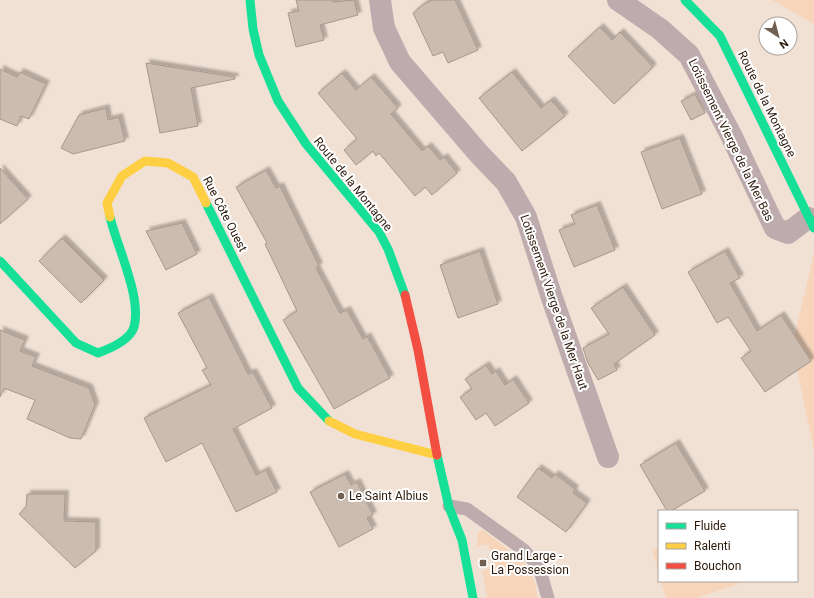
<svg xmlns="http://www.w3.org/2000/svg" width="814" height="598" viewBox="0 0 814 598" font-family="Roboto,sans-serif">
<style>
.green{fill:#f6d5bb}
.building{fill:#ccbcb0;stroke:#a7978b;filter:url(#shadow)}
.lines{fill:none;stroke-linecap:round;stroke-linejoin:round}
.lane{stroke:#beabae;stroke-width:13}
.street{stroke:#beabae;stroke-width:22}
.fast{stroke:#16e098;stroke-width:9}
.slow{stroke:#ffcf43;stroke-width:9}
.jam{stroke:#f24e42;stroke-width:9}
.poi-dot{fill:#716051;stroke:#fff;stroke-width:1.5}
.labels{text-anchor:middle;stroke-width:4;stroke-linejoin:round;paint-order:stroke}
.street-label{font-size:12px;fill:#2c1a0a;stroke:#fff}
.poi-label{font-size:12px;fill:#2c1a0a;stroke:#fff;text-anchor:start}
</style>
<defs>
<filter id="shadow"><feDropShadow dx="3.5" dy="-3.5" stdDeviation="1" flood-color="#0004"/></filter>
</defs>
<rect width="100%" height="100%" fill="#f1e1d5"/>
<g class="green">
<path d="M772 0H814V24Z"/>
<path d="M814 253V451L792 346Z"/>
<path d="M483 530 525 563 534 580 538 598H487L482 571 494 565 488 544 477 546 478 532Z"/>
<path d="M659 547V574L652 549Z"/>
<path d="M661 581H747L697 598H666Z"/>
</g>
<g class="building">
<path d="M296 0H333V2L354 0 358 15 320 25 324 40 296 47 288 13 299 11Z"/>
<path d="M433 0H455L478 50 448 63 443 52 433 56 413 13 424 4Z"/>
<path d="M600 27 612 40 620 32 653 67 614 104 568 56Z"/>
<path d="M146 63 235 77V79L191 88 198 126 160 133Z"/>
<path d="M0 69 17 77 20 72 46 84 29 119 21 116 17 126 0 119Z"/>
<path d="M512 72 541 108 551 100 565 116 522 151 479 98Z"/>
<path d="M342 73 356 90 371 77 398 108 391 114 422 151 428 146 440 160 444 157 457 173 432 195 425 187 415 196 379 153 376 156 373 151 356 165 344 150 357 139 318 93Z"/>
<path d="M695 94 705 113 691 120 681 101Z"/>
<path d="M106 108 108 120 119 117 125 141 73 154 61 148 79 115Z"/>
<path d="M680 138 702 194 662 209 641 152Z"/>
<path d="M0 168 28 199 0 224Z"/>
<path d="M266 170 276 188 280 186 319 266 316 268 340 313 347 310 363 339 367 336 390 378 334 409 283 320 297 311 265 244 267 243 236 187Z"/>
<path d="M597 205 615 250 574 267 559 230 575 224 571 215Z"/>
<path d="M182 223 197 254 166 270 146 231Z"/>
<path d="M62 238 104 280 81 303 39 261Z"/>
<path d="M480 251 498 304 458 318 440 265Z"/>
<path d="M725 251 740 278 730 283 757 331 781 315 811 361 765 392 741 358 751 351 728 317 717 323 688 272Z"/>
<path d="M623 287 655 335 614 364 617 370 598 380 588 363 583 348 609 334 591 308Z"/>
<path d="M209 297 248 374 253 372 272 408 233 429 256 475 266 470 277 492 236 512 202 443 166 462 144 418 211 385 202 370 207 368 178 313Z"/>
<path d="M0 330 25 340 20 351 36 357 32 366 89 388 95 405 81 439 70 438 27 419 35 400 4 388 0 397Z"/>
<path d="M486 365 492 374 496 371 505 385 513 379 529 403 495 426 486 413 476 420 460 397 472 389 465 379Z"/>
<path d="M676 443 705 491 671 511H667L640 465Z"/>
<path d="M538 468 552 478 555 474 575 489 573 493 587 503 566 532 517 497Z"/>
<path d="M345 474 351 485 357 482 373 515 367 518 373 529 339 547 310 492Z"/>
<path d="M27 494H65L64 521 96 522V551L75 568 19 514 26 507Z"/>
</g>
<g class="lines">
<path class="lane" d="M449 506 467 509 524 550 539 567 548 598"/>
<g class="street">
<path d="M380 0 384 28 400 62 480 155 506 182 526 217 552 298 608 457"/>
<path d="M618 0 660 29 689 55 731 135 775 228 788 233 808 218"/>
</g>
<g class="fast">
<path d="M250 0 253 29 259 55 278 101 306 144 379 232 388 249 405 295"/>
<path d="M685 0 720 36 814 228"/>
<path d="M206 203 298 388 329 421"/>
<path d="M0 261 76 343 98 353C109 349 130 340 134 327 142 297 117 247 110 217"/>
<path d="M437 455 449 507 462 540 473 598"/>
</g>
<g class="slow">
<path d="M110 217 107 203 122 176 145 161 168 163 193 177 206 203"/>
<path d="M329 421 355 434 437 455"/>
</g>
<path class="jam" d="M405 295 418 350 437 455"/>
</g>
<g class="poi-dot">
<circle cx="341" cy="496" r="4"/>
<rect x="479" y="559" width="8" height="8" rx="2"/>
</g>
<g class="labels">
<g class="street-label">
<text transform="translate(767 104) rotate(64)" y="4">Route de la Montagne</text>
<text transform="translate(731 140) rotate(64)" y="4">Lotissement Vierge de la Mer Bas</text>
<text transform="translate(353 184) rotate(51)" y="4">Route de la Montagne</text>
<text transform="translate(225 214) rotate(63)" y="4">Rue Côte Ouest</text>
<text transform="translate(554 302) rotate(71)" y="4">Lotissement Vierge de la Mer Haut</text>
</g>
<g class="poi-label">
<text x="349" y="500">Le Saint Albius</text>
<text x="491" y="560">Grand Large -<tspan x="491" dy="14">La Possession</tspan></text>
</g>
</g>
<rect x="658" y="510" width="140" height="72" fill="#ffffff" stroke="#aba39d"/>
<rect x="666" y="523" width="20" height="6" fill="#16e098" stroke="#aba39d"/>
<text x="694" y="530" font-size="12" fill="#2c1a0a">Fluide</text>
<rect x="666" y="543" width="20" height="6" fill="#ffcf43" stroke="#aba39d"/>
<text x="694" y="550" font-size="12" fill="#2c1a0a">Ralenti</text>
<rect x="666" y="563" width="20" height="6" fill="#f24e42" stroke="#aba39d"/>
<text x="694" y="570" font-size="12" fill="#2c1a0a">Bouchon</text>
<g transform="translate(778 36) rotate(144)"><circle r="19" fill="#ffffff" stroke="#aba39d"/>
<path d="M0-3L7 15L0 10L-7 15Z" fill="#716051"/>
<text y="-6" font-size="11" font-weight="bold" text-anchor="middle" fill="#2c1a0a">N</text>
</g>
</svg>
